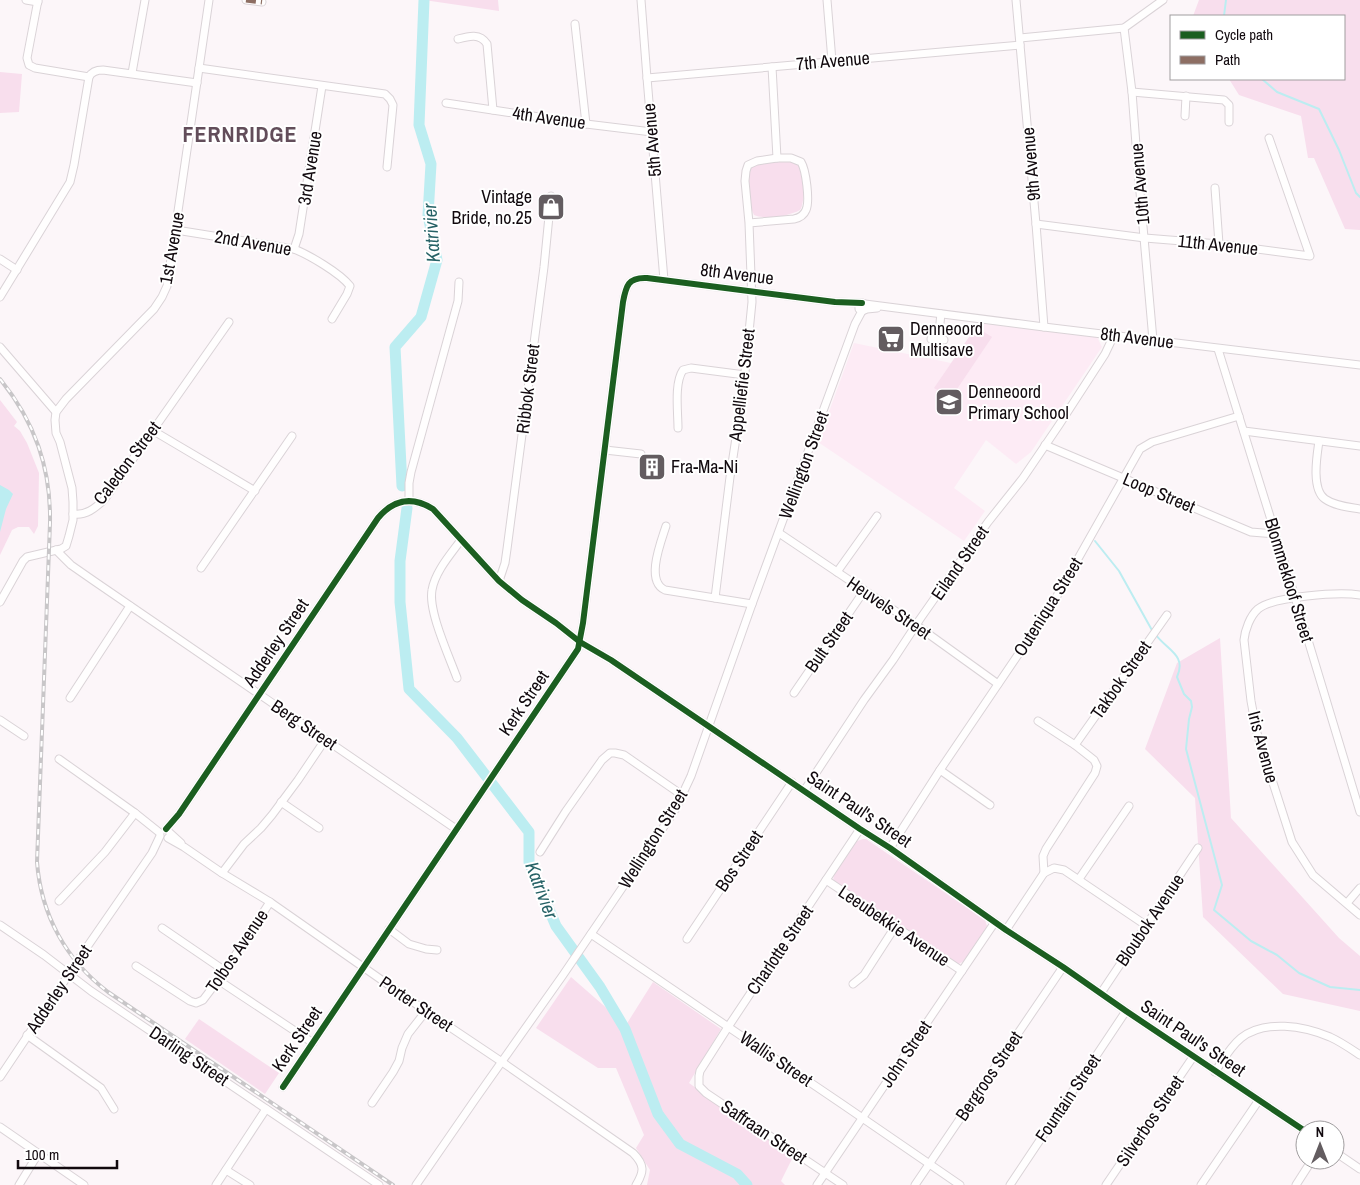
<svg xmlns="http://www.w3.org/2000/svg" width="1360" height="1185" viewBox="0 0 1360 1185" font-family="'Archivo Narrow',sans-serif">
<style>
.built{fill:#fdebf5}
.green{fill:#f8deed}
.water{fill:#bcedf1}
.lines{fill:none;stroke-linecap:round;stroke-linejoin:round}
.stream{stroke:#bcedf1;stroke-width:2}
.river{stroke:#bcedf1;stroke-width:11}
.minor-casing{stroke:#dad3d7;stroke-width:9}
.minor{stroke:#fffefe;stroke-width:7}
.rail-casing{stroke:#c8c6c8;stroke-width:4}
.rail{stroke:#fff;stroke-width:2;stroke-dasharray:5.5;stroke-linecap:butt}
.minor-bridge-casing{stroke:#dad3d7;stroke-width:9;stroke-linecap:butt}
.minor-bridge{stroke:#fffefe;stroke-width:7}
.quiet{stroke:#8d6e63;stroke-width:5;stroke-dasharray:10 5;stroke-linecap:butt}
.cycleway-casing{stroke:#fff;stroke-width:9}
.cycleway{stroke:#1b5e20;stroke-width:6}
.labels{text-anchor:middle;stroke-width:4;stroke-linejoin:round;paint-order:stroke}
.street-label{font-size:18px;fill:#11090e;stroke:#fff}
.poi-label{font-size:18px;fill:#11090e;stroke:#fff;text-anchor:start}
.water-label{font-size:19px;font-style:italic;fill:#266266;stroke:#fff}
.district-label{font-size:22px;font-weight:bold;letter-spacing:1px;fill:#624d5a;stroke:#fff}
</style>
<rect width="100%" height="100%" fill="#fcf6f9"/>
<path class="built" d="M979 323 1097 337 1102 347 1031 452 1016 464 986 440 954 488 985 511 964 541 818 442 854 343 951 363Z"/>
<g class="green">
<path d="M424 0H498L499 11Z"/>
<path d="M1199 0H1360V230L1345 229 1314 158H1308L1301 116 1239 95 1229 79H1344V16H1193Z"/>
<path d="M0 72 22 74 19 112 0 113Z"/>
<path d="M790 160 800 165C803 175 806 201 800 210 790 216 765 220 754 215L750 206 748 173 749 168 757 163Z"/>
<path d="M976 327 992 337 951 398 934 388Z"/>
<path d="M0 400 17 422 14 426 20 431 27 443 39 473 38 526 34 534 29 527H18L12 530 0 555Z"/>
<path d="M1220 638 1231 818 1339 938 1360 956V1011L1283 994 1203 917 1195 798 1145 749 1177 663Z"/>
<path d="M863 839H866L985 920 987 926 986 929 964 961 957 965 833 881 834 874 857 841Z"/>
<path d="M571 977 626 1025 653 982 721 1029 689 1083 793 1157 781 1181 785 1185H647L650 1170 636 1148 644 1135 616 1068H598L536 1028Z"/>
<path d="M199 1019 279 1073 265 1094 185 1039Z"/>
</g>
<path class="water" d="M0 485 9 490 13 494 6 509 0 532Z"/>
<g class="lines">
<g class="stream">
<path d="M1224 16 1226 0"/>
<path d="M1262 79 1277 92 1319 109 1339 150 1356 193 1360 197"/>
<path d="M1095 541 1119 571 1153 632"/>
<path d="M1156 635C1167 650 1187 655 1177 677L1184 694 1191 701 1192 707 1189 719 1186 749 1222 885 1214 910 1251 941 1277 955 1299 973 1330 987 1360 990"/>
</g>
<g class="river">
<path d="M402 486 395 347 421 317 437 260 428 215 431 164 419 125 424 0"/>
<path d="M407 508 400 561V602L409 689 457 738 529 832V862L556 926 600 987 625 1029 658 1114 680 1144 737 1174 747 1185"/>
</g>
<g class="minor-casing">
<g id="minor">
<path d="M26 0 38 2"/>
<path d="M38 0 27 58 29 65 35 68 89 77"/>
<path d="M246 0 262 2"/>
<path d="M641 0 647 78 664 280"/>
<path d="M827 0 832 61"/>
<path d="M1016 0 1036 224 1044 327"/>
<path d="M575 24 586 124"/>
<path d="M1124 28 1132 92 1137 158 1153 340"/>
<path d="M1020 38 1124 28 1163 0"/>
<path d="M458 39C469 36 480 33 487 44L493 110"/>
<path d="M772 67 777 158"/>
<path d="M199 68 385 94 390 99 393 105 387 167"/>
<path d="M132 73 145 0"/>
<path d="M647 78 1020 45"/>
<path d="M1132 92 1224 100 1229 105V122"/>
<path d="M446 103 586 124 652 132"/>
<path d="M1185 116 1186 96"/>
<path d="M1215 188 1219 244"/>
<path d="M1036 224 1145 238 1219 244 1310 256 1269 138"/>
<path d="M176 230 294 249C309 255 340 273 350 286L347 294 332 319"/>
<path d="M294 249 299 234 322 86"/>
<path d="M0 259 17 270"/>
<path d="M0 297 70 182 74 165 89 77C92 71 97 70 103 70L197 83"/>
<path d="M865 304 1044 327 1360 365"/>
<path d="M867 309V305L862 303 859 305V309L862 311 867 309 877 308"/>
<path d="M931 339 944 340"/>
<path d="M938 340 941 314"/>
<path d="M0 347 56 412"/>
<path d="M1218 349 1295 597 1360 812"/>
<path d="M678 428C678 412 674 383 683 370L691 368 745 375"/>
<path d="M152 430 255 491"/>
<path d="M1244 431 1360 446"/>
<path d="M1319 441C1317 455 1311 489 1325 499 1335 506 1349 507 1360 509"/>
<path d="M1045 445 1251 532 1275 534"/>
<path d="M605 450 641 454"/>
<path d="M409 500V483L411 472 458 301 459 282"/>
<path d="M73 514C86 516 95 508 104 500L229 322"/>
<path d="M666 526C661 542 645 581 665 590L752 604"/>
<path d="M779 533 916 625 998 684"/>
<path d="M56 550 71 565 94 581 456 829"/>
<path d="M201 568 292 436"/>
<path d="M837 572 877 516"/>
<path d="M499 581 505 563 507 549 544 267 551 196"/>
<path d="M1360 595C1339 592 1274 596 1258 609 1250 616 1245 630 1244 640L1251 701 1257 733 1292 842 1313 875 1360 915"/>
<path d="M715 598 730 477 743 392 752 302 749 223 745 181 746 171 748 165 757 161 777 158H791L801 162C806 170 810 201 806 210 804 215 799 218 794 219L749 223"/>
<path d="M0 602 23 561 27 557 61 549 66 546 69 536 73 520V502L72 488 60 442 56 433 55 420 56 412 66 399 154 309 162 297 167 286 209 0"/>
<path d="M457 678C449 656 428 611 432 590 435 572 450 555 461 540"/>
<path d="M794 693 864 591"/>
<path d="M70 698 130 606"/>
<path d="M0 720 24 736"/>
<path d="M1038 721 1075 745 1094 760 1097 766 1095 773 1046 849 1043 856 1044 873"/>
<path d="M1075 745 1167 615"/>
<path d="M59 759 135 813 160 833"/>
<path d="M940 770 990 805"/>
<path d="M804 791 864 700 893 660 920 619 988 522 1023 478 1059 425 1105 354 1114 335"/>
<path d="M281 802 319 828"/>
<path d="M166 829 179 814 378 518C394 499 412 496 433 509L499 581 522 600 556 623 580 642 611 660 860 829 890 848 1006 930 1063 967 1126 1011 1305 1131"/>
<path d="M170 833 181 843"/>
<path d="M168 838 184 847 222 873 270 902 426 1011 502 1062 633 1153C645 1165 644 1172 636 1185"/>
<path d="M890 848 940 770 1053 603 1140 449 1152 442 1239 416"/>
<path d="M540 852 566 811 602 760 610 753H615L624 755 682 795"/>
<path d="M222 873 244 844 261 828 272 815 298 780 325 740"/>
<path d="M1079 879 1129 806"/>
<path d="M826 880 962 971"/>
<path d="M59 901 105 852 135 813"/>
<path d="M1347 903 1360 888"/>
<path d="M0 925 44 955 91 991 379 1185"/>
<path d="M162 928 225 971"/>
<path d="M389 929 409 944 426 949 437 950"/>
<path d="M1006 930 1044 873 1054 868 1064 870 1147 926"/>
<path d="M591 934 842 1104 960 1185"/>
<path d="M687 939 792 782"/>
<path d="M87 947 152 853 160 836"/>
<path d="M136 966 190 1001 196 1003 203 1000 225 971 270 902"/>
<path d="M218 980 313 1043"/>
<path d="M853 984 864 975 895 927"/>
<path d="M1101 993 1198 848"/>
<path d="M27 1035 101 1088 114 1109"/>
<path d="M1215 1072C1223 1060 1230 1047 1241 1038 1265 1019 1304 1026 1330 1037 1341 1042 1351 1049 1360 1055"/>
<path d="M0 1077 61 986"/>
<path d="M283 1087 578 649 583 623 623 302C626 286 628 277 647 278L835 302 862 303"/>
<path d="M372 1103 393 1072 399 1061 402 1048 408 1034 426 1011"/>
<path d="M0 1127 84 1185"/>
<path d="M1335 1152 1360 1169"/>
<path d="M226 1170 250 1185"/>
<path d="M19 1185 38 1154"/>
<path d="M216 1185 266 1109"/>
<path d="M416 1185 474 1101 563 975 671 816 676 808 691 776 752 604 855 324 862 311"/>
<path d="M817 1185 995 922"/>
<path d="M843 1185 706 1093 699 1086V1076L700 1071 728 1027 860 829"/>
<path d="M915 1185 1063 967"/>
<path d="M1010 1185 1126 1011"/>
<path d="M1106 1185 1193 1057"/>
<path d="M1201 1185 1259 1100"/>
<path d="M1296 1185 1312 1160"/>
</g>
</g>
<use href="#minor" class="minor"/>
<g class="rail-casing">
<path id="rail" d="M0 379C35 422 51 468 50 523L37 862C41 915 66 960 108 992L393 1185"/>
</g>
<use href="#rail" class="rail"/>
<g class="minor-bridge-casing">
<path id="minor-bridge" d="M61 986 87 947"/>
</g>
<use href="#minor-bridge" class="minor-bridge"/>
<path class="quiet" d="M246 0 262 2"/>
<g class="cycleway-casing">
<g id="cycleway">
<path d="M166 829 179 814 378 518C394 499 412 496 433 509L499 581 522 600 556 623 580 642 611 660 860 829 890 848 1006 930 1063 967 1126 1011 1305 1131"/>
<path d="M283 1087 578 649 583 623 623 302C626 286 628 277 647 278L835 302 862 303"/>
</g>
</g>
<use href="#cycleway" class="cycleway"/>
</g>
<defs>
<g id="shop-square" transform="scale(1.4375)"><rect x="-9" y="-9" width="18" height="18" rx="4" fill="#635c60" stroke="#fff"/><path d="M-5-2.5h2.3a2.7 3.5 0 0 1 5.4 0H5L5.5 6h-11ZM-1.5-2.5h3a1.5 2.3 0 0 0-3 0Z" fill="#fff"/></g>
<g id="supermarket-square" transform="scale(1.4375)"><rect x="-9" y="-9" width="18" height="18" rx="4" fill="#635c60" stroke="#fff"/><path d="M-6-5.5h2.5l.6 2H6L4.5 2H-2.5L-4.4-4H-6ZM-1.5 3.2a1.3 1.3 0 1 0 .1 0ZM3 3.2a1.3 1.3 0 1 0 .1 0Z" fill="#fff"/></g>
<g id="school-square" transform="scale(1.4375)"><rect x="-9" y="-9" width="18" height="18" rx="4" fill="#635c60" stroke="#fff"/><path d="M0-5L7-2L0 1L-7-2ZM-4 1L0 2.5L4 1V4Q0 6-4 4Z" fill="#fff"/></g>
<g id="building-square" transform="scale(1.4375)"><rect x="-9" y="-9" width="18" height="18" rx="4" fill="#635c60" stroke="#fff"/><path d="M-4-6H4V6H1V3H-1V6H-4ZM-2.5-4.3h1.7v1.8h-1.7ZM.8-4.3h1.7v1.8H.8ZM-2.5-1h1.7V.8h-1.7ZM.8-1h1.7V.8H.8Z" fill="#fff"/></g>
</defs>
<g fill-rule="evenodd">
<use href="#shop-square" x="551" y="207"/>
<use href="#supermarket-square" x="891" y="339"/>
<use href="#school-square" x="949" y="402"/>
<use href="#building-square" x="652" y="467"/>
</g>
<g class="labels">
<g class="street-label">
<text transform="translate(833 61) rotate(-5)" y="6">7th Avenue</text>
<text transform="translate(549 118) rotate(8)" y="6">4th Avenue</text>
<text transform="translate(652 140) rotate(-95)" y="6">5th Avenue</text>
<text transform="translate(1031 164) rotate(-95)" y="6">9th Avenue</text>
<text transform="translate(310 168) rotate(-81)" y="6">3rd Avenue</text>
<text transform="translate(1140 184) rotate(-95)" y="6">10th Avenue</text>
<text transform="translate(253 243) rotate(10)" y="6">2nd Avenue</text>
<text transform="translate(1218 245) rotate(6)" y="6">11th Avenue</text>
<text transform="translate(172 248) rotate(-80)" y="6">1st Avenue</text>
<text transform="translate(737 274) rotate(7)" y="6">8th Avenue</text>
<text transform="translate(1137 338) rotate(7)" y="6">8th Avenue</text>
<text transform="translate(742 385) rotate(-83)" y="6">Appelliefie Street</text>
<text transform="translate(528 389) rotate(-83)" y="6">Ribbok Street</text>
<text transform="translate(127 463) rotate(-53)" y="6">Caledon Street</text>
<text transform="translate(804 465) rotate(-70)" y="6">Wellington Street</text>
<text transform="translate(1159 493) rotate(23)" y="6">Loop Street</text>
<text transform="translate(960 563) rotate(-55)" y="6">Eiland Street</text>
<text transform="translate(1289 580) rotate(73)" y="6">Blommekloof Street</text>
<text transform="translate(1048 607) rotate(-58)" y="6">Outeniqua Street</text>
<text transform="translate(889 608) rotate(34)" y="6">Heuvels Street</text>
<text transform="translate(829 642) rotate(-55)" y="6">Bult Street</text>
<text transform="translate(276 643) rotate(-56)" y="6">Adderley Street</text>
<text transform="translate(1121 680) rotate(-55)" y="6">Takbok Street</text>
<text transform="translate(524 703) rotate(-56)" y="6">Kerk Street</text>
<text transform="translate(304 725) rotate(34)" y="6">Berg Street</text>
<text transform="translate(1263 747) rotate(75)" y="6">Iris Avenue</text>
<text transform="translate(859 809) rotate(34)" y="6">Saint Paul's Street</text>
<text transform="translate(653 839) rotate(-58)" y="6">Wellington Street</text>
<text transform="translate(739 861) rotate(-56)" y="6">Bos Street</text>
<text transform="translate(1150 920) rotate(-56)" y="6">Bloubok Avenue</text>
<text transform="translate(894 926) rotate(34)" y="6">Leeubekkie Avenue</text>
<text transform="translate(780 950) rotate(-56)" y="6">Charlotte Street</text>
<text transform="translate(237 951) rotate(-56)" y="6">Tolbos Avenue</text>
<text transform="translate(59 989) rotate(-56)" y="6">Adderley Street</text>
<text transform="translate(416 1004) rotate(34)" y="6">Porter Street</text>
<text transform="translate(1193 1038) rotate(34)" y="6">Saint Paul's Street</text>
<text transform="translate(297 1039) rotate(-56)" y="6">Kerk Street</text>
<text transform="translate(906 1054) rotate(-56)" y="6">John Street</text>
<text transform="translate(189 1056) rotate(34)" y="6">Darling Street</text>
<text transform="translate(776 1059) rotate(34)" y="6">Wallis Street</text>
<text transform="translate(989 1076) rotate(-56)" y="6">Bergroos Street</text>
<text transform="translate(1068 1098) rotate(-56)" y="6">Fountain Street</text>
<text transform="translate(1150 1121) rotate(-56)" y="6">Silverbos Street</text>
<text transform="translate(764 1132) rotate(34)" y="6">Saffraan Street</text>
</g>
<g class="poi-label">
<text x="532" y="203" text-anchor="end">Vintage<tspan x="532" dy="21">Bride, no.25</tspan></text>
<text x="910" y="335">Denneoord<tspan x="910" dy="21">Multisave</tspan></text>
<text x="968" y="398">Denneoord<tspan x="968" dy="21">Primary School</tspan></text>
<text x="671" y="473">Fra-Ma-Ni</text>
</g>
<g class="water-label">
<text transform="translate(431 233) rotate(-94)" y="7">Katrivier</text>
<text transform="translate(542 890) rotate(69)" y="7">Katrivier</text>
</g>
<g class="district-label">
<text x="240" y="142">FERNRIDGE</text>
</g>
</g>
<rect x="1170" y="15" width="175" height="65" fill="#ffffff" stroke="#a09d9f"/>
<rect x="1180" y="31" width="25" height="8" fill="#1b5e20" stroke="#a09d9f"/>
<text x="1215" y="40" font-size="15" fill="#11090e">Cycle path</text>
<rect x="1180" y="56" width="25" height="8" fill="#8d6e63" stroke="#a09d9f"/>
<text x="1215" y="65" font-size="15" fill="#11090e">Path</text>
<g transform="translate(1320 1145)"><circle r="24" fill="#ffffff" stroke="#a09d9f"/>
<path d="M0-4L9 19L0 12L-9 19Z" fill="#635c60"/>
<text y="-8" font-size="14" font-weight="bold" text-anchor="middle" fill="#11090e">N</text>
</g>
<path d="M18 1160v8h99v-8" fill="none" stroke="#11090e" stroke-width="2.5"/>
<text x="25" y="1160" font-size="15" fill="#11090e" stroke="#ffffff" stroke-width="4" paint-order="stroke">100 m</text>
</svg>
